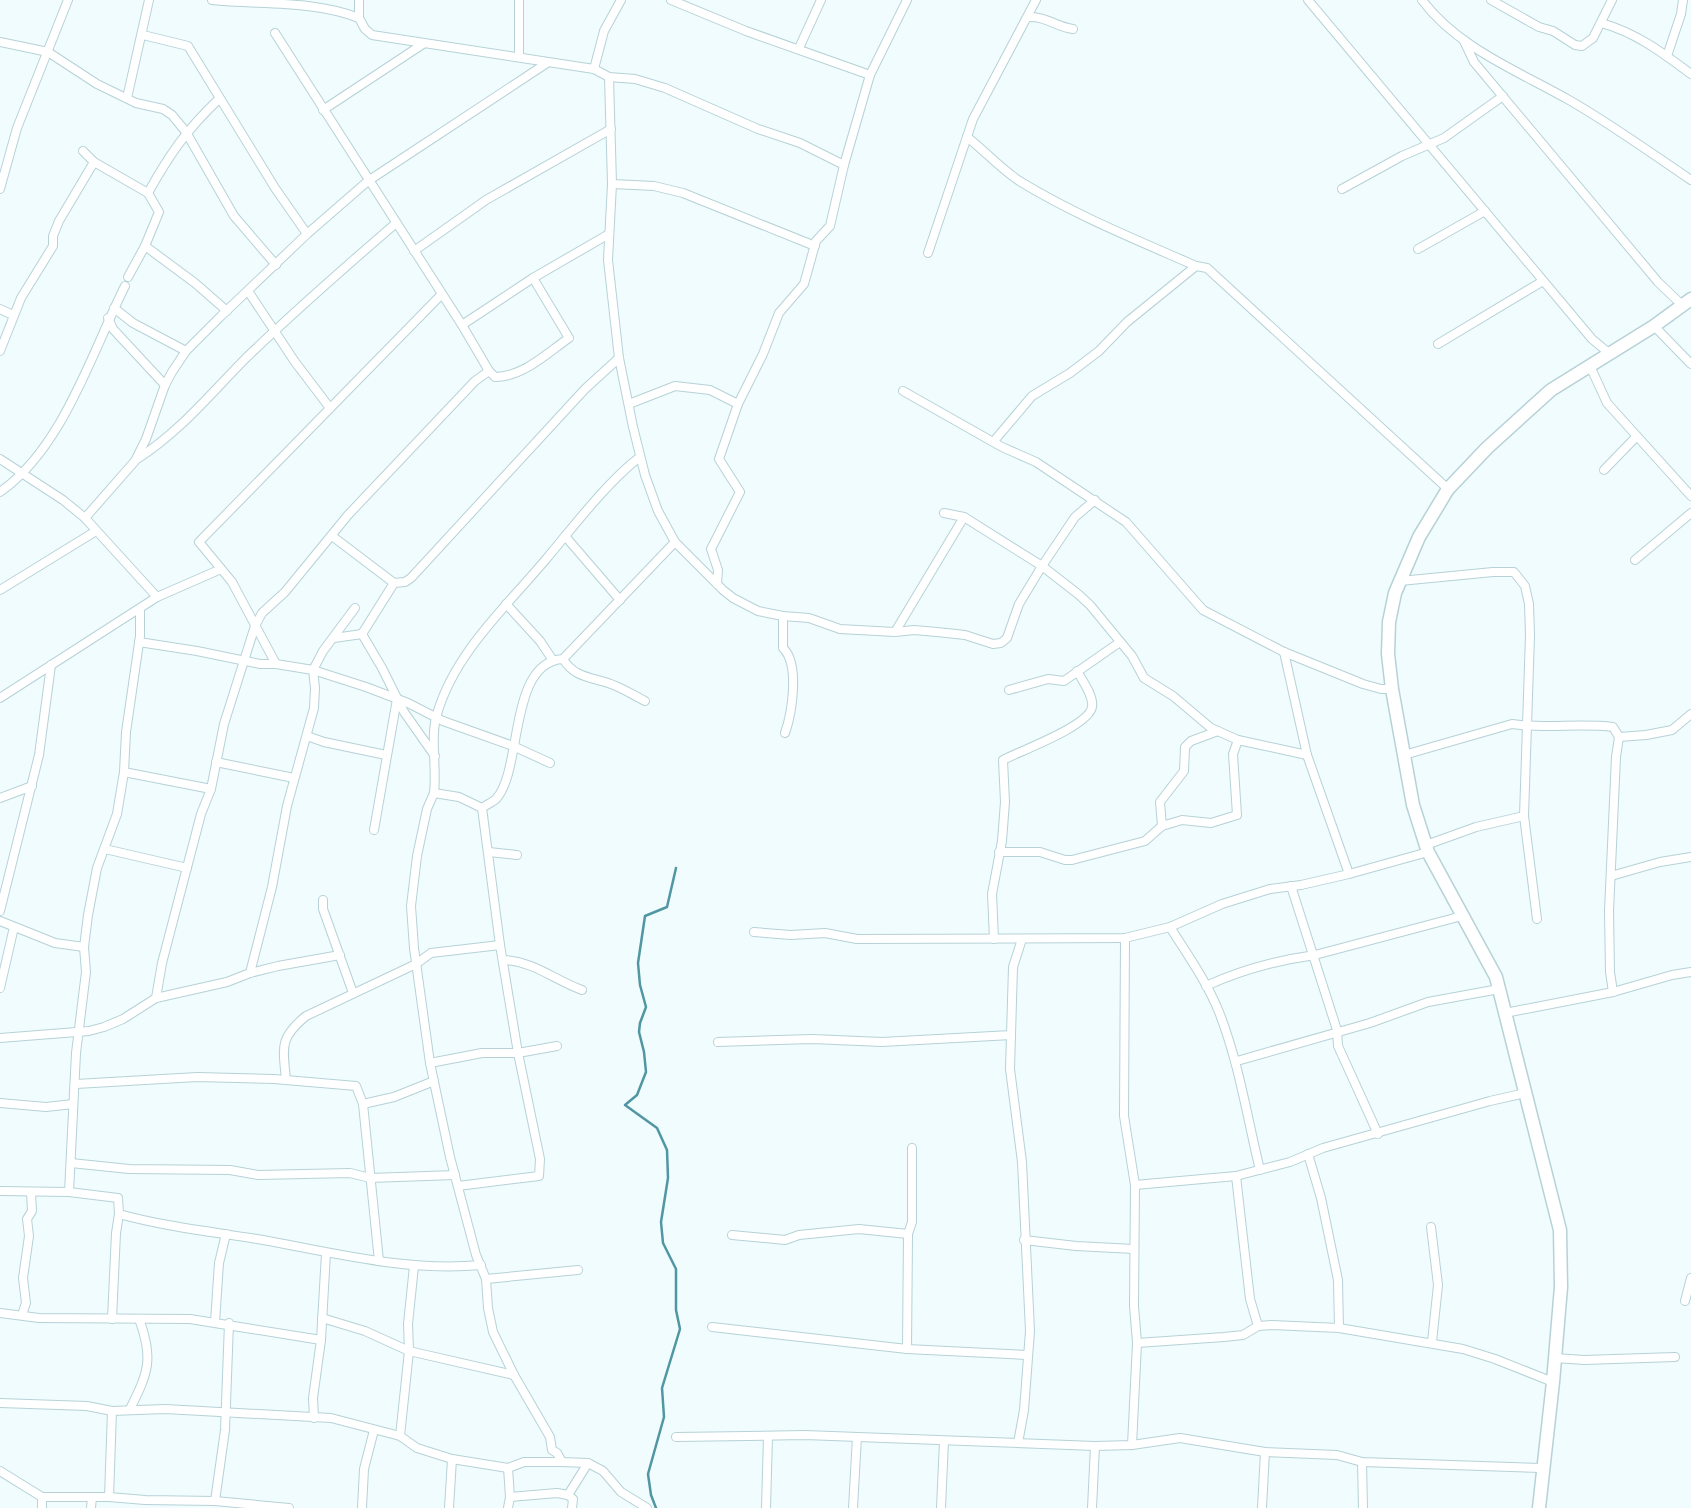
<svg xmlns="http://www.w3.org/2000/svg" width="1691" height="1508" viewBox="0 0 1691 1508" font-family="'DM Sans',sans-serif">
<style>
.lines{fill:none;stroke-linecap:round;stroke-linejoin:round}
.stream{stroke:#5196a3;stroke-width:2.5}
.street-casing{stroke:#b6d2d7;stroke-width:10}
.secondary-casing{stroke:#b6d2d7;stroke-width:15}
.street{stroke:#fff;stroke-width:8}
.secondary{stroke:#fff;stroke-width:12}
</style>
<rect width="100%" height="100%" fill="#f0fcfe"/>
<g class="lines">
<path class="stream" d="M656 1508 651 1495 648 1474 664 1417 662 1388 680 1329 676 1310V1269L663 1243 661 1222 668 1178 667 1150 657 1128 625 1105 637 1095 646 1072 644 1052 639 1032 640 1023 646 1007 640 985 638 963 645 916 667 907 676 868"/>
<g class="street-casing">
<g id="street">
<path d="M212 0C260 5 314 0 359 18L365 29 372 35 594 69 609 77 635 79 665 88 758 129 800 143 844 165"/>
<path d="M671 0 746 31 870 75"/>
<path d="M1308 0 1592 339 1610 354"/>
<path d="M1422 0C1458 48 1518 71 1569 100 1611 124 1651 153 1691 180"/>
<path d="M1491 0 1539 27 1553 31 1575 45 1582 46 1593 38 1612 0"/>
<path d="M1028 17C1046 16 1056 27 1073 29"/>
<path d="M359 18V0"/>
<path d="M1601 23C1635 32 1663 53 1691 74"/>
<path d="M275 33 462 325 489 371"/>
<path d="M143 35 188 46 275 188 307 234"/>
<path d="M1464 41 1474 62 1658 282 1682 305"/>
<path d="M0 42 48 52 97 84 136 103 163 109 172 115 186 132 234 216 276 265"/>
<path d="M799 48 821 0"/>
<path d="M1667 56 1681 14 1683 0"/>
<path d="M519 57V0"/>
<path d="M594 69 604 31 621 0"/>
<path d="M609 77 612 184 608 260 619 358 633 427 645 475 658 511 675 542 723 590 733 598 758 611 783 616 809 618 840 629 895 632 914 630 937 632 965 635 993 644 1001 643 1007 638 1019 604 1042 566 1075 517 1095 500"/>
<path d="M127 98 149 0"/>
<path d="M323 110 423 44"/>
<path d="M967 137C985 151 1002 170 1021 182 1077 216 1137 240 1196 266L1207 268 1448 489"/>
<path d="M83 151 94 162 148 193"/>
<path d="M612 184 654 186 683 193 815 246"/>
<path d="M0 189 17 128 68 0"/>
<path d="M1342 189 1402 156 1444 138 1503 96"/>
<path d="M145 246 195 283 227 311"/>
<path d="M1418 249 1485 211"/>
<path d="M414 251 486 200 611 129"/>
<path d="M928 253 973 119 1036 0"/>
<path d="M128 277 145 246 159 212 148 193C169 155 187 129 219 99"/>
<path d="M248 291 295 362 330 408"/>
<path d="M114 308 133 323 186 351"/>
<path d="M0 309 13 315"/>
<path d="M108 318 113 329 165 385"/>
<path d="M462 325 533 278 609 234"/>
<path d="M1654 326 1691 364"/>
<path d="M1438 344 1543 281"/>
<path d="M0 351 21 298 53 246V236L59 221 94 162"/>
<path d="M1590 366 1607 403 1691 496"/>
<path d="M903 391 1002 447 1036 462 1126 522 1203 610 1284 652 1363 684 1381 689H1392"/>
<path d="M629 404 675 386 710 390 738 404"/>
<path d="M994 441 1032 396 1070 373 1099 351 1127 322 1196 266"/>
<path d="M0 459 63 500 85 518 157 597"/>
<path d="M137 459C180 432 211 393 247 357 295 311 345 267 395 224"/>
<path d="M1604 470 1636 437"/>
<path d="M0 492C63 448 92 352 125 286"/>
<path d="M944 513 964 517 1042 566 1078 594 1090 605 1132 656 1144 678 1173 696 1211 728 1238 740 1307 755"/>
<path d="M85 518 135 461 146 439 165 385 172 372 186 351 221 316 307 234 368 181 547 63"/>
<path d="M332 536 394 583 405 582 411 578 585 389 619 358"/>
<path d="M565 536 620 600"/>
<path d="M1635 560 1691 513"/>
<path d="M1400 581 1493 572H1514L1525 586 1529 604 1530 635 1524 816 1537 919"/>
<path d="M717 584 718 570 711 549 740 492 719 459 738 404 763 354 779 313 804 284 816 241 830 226 844 165 870 75 907 0"/>
<path d="M0 590 96 531"/>
<path d="M506 604 540 641 552 659"/>
<path d="M783 616V648C800 664 792 713 785 733"/>
<path d="M895 632 964 517"/>
<path d="M362 634 382 668 404 712 435 756"/>
<path d="M362 634 394 583"/>
<path d="M334 638 362 634"/>
<path d="M139 642 197 651 260 664H276L313 670 366 687 408 703 443 721 513 746 550 763"/>
<path d="M1284 652 1307 755 1349 874"/>
<path d="M563 659C574 677 590 677 608 683 621 687 633 695 645 701"/>
<path d="M276 664 232 582 199 542 441 295"/>
<path d="M1009 690 1048 679 1064 681 1120 642"/>
<path d="M0 698 157 597 221 569"/>
<path d="M307 736 324 742 386 755"/>
<path d="M1404 755 1512 724C1545 729 1579 723 1613 727L1619 737 1646 735 1672 730 1691 714"/>
<path d="M216 762 294 778"/>
<path d="M124 772 211 789"/>
<path d="M434 793C437 769 430 736 437 714 455 652 507 606 547 558 573 527 609 480 640 457"/>
<path d="M0 798 32 786"/>
<path d="M482 808 459 797 434 793 427 809 417 856 411 906 414 948 430 1063 450 1157 476 1255 486 1279 488 1308 493 1332 514 1375 550 1437 552 1450 557 1453 562 1462 588 1463 603 1471 621 1492 647 1508"/>
<path d="M482 808C486 805 493 802 496 799 523 770 508 662 563 659L675 542"/>
<path d="M1162 826 1160 802 1184 771 1185 747 1191 741 1218 731"/>
<path d="M374 830 397 699"/>
<path d="M1426 845 1476 827 1524 816"/>
<path d="M105 849 187 868"/>
<path d="M489 852 517 855"/>
<path d="M999 852H1040L1065 860H1072L1145 841 1162 826 1182 820 1211 823 1237 815 1233 754 1238 740"/>
<path d="M1611 876 1660 862 1691 857"/>
<path d="M1291 886 1337 1030 1338 1046 1378 1134"/>
<path d="M323 900V909L353 993"/>
<path d="M0 911 39 755 51 665"/>
<path d="M0 921 55 943 84 947"/>
<path d="M1170 927C1187 954 1207 982 1219 1012 1239 1063 1247 1117 1260 1170"/>
<path d="M754 932 791 935 825 933 857 939 1125 938 1170 927 1222 904 1270 889 1301 885 1349 874 1428 852"/>
<path d="M1125 938 1124 1116 1135 1185 1134 1306 1137 1343 1132 1445"/>
<path d="M994 939 992 894 1002 841 1005 802 1003 760C1020 751 1089 726 1092 707 1094 696 1082 680 1077 671"/>
<path d="M503 960C534 961 554 980 582 990"/>
<path d="M250 973 272 887 287 806 314 708 315 688 313 670 323 651 355 608"/>
<path d="M1206 986C1239 971 1279 960 1315 955L1462 916"/>
<path d="M0 988 14 927"/>
<path d="M1613 992 1610 972 1609 911 1616 757 1619 737"/>
<path d="M156 998 162 963 201 814 211 789 224 724 255 626 262 613 285 592 348 515 475 381 489 371 495 377C523 377 547 353 569 338L533 278"/>
<path d="M1505 1013 1613 992 1672 975 1691 972"/>
<path d="M0 1038 89 1031 104 1027 123 1019 156 998 227 982 250 973 278 966 340 955"/>
<path d="M718 1042 812 1039 882 1042 1011 1035"/>
<path d="M1237 1061 1370 1023 1428 1002 1499 989"/>
<path d="M430 1063 482 1053H518L557 1046"/>
<path d="M286 1080C283 1047 279 1038 306 1016L416 964 431 953 500 945"/>
<path d="M76 1084 197 1077 274 1079 356 1086 363 1104 379 1261"/>
<path d="M0 1103 46 1107 73 1104"/>
<path d="M363 1104 394 1097 434 1081"/>
<path d="M1308 1154 1321 1198 1338 1280 1339 1328"/>
<path d="M71 1163 129 1169 230 1170 258 1175 350 1173 370 1178 455 1175"/>
<path d="M1236 1176 1250 1299 1258 1326"/>
<path d="M1135 1185 1236 1176 1290 1162 1323 1148 1490 1101 1525 1093"/>
<path d="M458 1186 539 1176 540 1159 518 1053 500 945 482 808"/>
<path d="M0 1191 69 1192 118 1198 119 1214 116 1233 112 1319"/>
<path d="M69 1192 76 1053 86 972 84 947 88 915 97 868 117 814 124 772 126 732 140 636V610"/>
<path d="M119 1214C166 1227 215 1232 263 1240 335 1253 407 1272 481 1265"/>
<path d="M1431 1227 1438 1285 1432 1342"/>
<path d="M732 1235 785 1240 799 1235 859 1229 908 1234"/>
<path d="M1024 1240 1076 1246 1134 1249"/>
<path d="M486 1279 578 1270"/>
<path d="M1685 1301 1691 1278"/>
<path d="M0 1313 39 1318 190 1319 321 1340"/>
<path d="M22 1315 26 1303 23 1278 29 1236 27 1219 32 1211 31 1193"/>
<path d="M322 1318 365 1331 409 1351 514 1375"/>
<path d="M215 1322 219 1263 226 1234"/>
<path d="M712 1327 907 1349 1027 1355"/>
<path d="M1137 1343 1224 1337 1243 1335 1258 1326 1272 1325 1339 1328 1463 1349 1495 1359 1553 1382"/>
<path d="M907 1349 908 1234 912 1222V1148"/>
<path d="M1555 1358 1584 1360 1675 1357"/>
<path d="M0 1403 87 1406 112 1411 165 1409 331 1418 400 1436 417 1448 452 1459 508 1468 524 1462H562"/>
<path d="M130 1409C148 1373 154 1359 139 1319"/>
<path d="M314 1418 313 1398 321 1340 326 1253"/>
<path d="M400 1436 409 1351 408 1324 414 1266"/>
<path d="M676 1437 805 1435 1095 1446 1132 1445 1180 1438 1265 1452 1337 1455 1362 1462 1542 1468"/>
<path d="M1018 1443 1024 1410 1030 1331 1022 1162 1010 1069 1013 967 1022 939"/>
<path d="M1362 1462 1363 1508"/>
<path d="M0 1471 42 1497H109L145 1500 215 1501 289 1508"/>
<path d="M568 1495 588 1463"/>
<path d="M568 1495 573 1499 572 1508"/>
<path d="M109 1497 112 1411"/>
<path d="M510 1497 557 1493 568 1495"/>
<path d="M215 1501 225 1430 229 1323"/>
<path d="M42 1508V1497"/>
<path d="M91 1508 92 1497"/>
<path d="M362 1508 364 1469 374 1430"/>
<path d="M449 1508 452 1459"/>
<path d="M508 1508 510 1497 508 1468"/>
<path d="M766 1508 768 1436"/>
<path d="M853 1508 857 1437"/>
<path d="M941 1508 944 1441"/>
<path d="M1092 1508 1095 1446"/>
<path d="M1262 1508 1265 1452"/>
</g>
</g>
<g class="secondary-casing">
<path id="secondary" d="M1539 1508 1553 1382 1561 1287 1560 1230 1496 977 1428 852 1413 805 1392 689 1388 654 1389 622 1395 593 1419 537 1448 489 1487 448 1551 390 1654 326 1691 299"/>
</g>
<use href="#street" class="street"/>
<use href="#secondary" class="secondary"/>
</g>
</svg>
